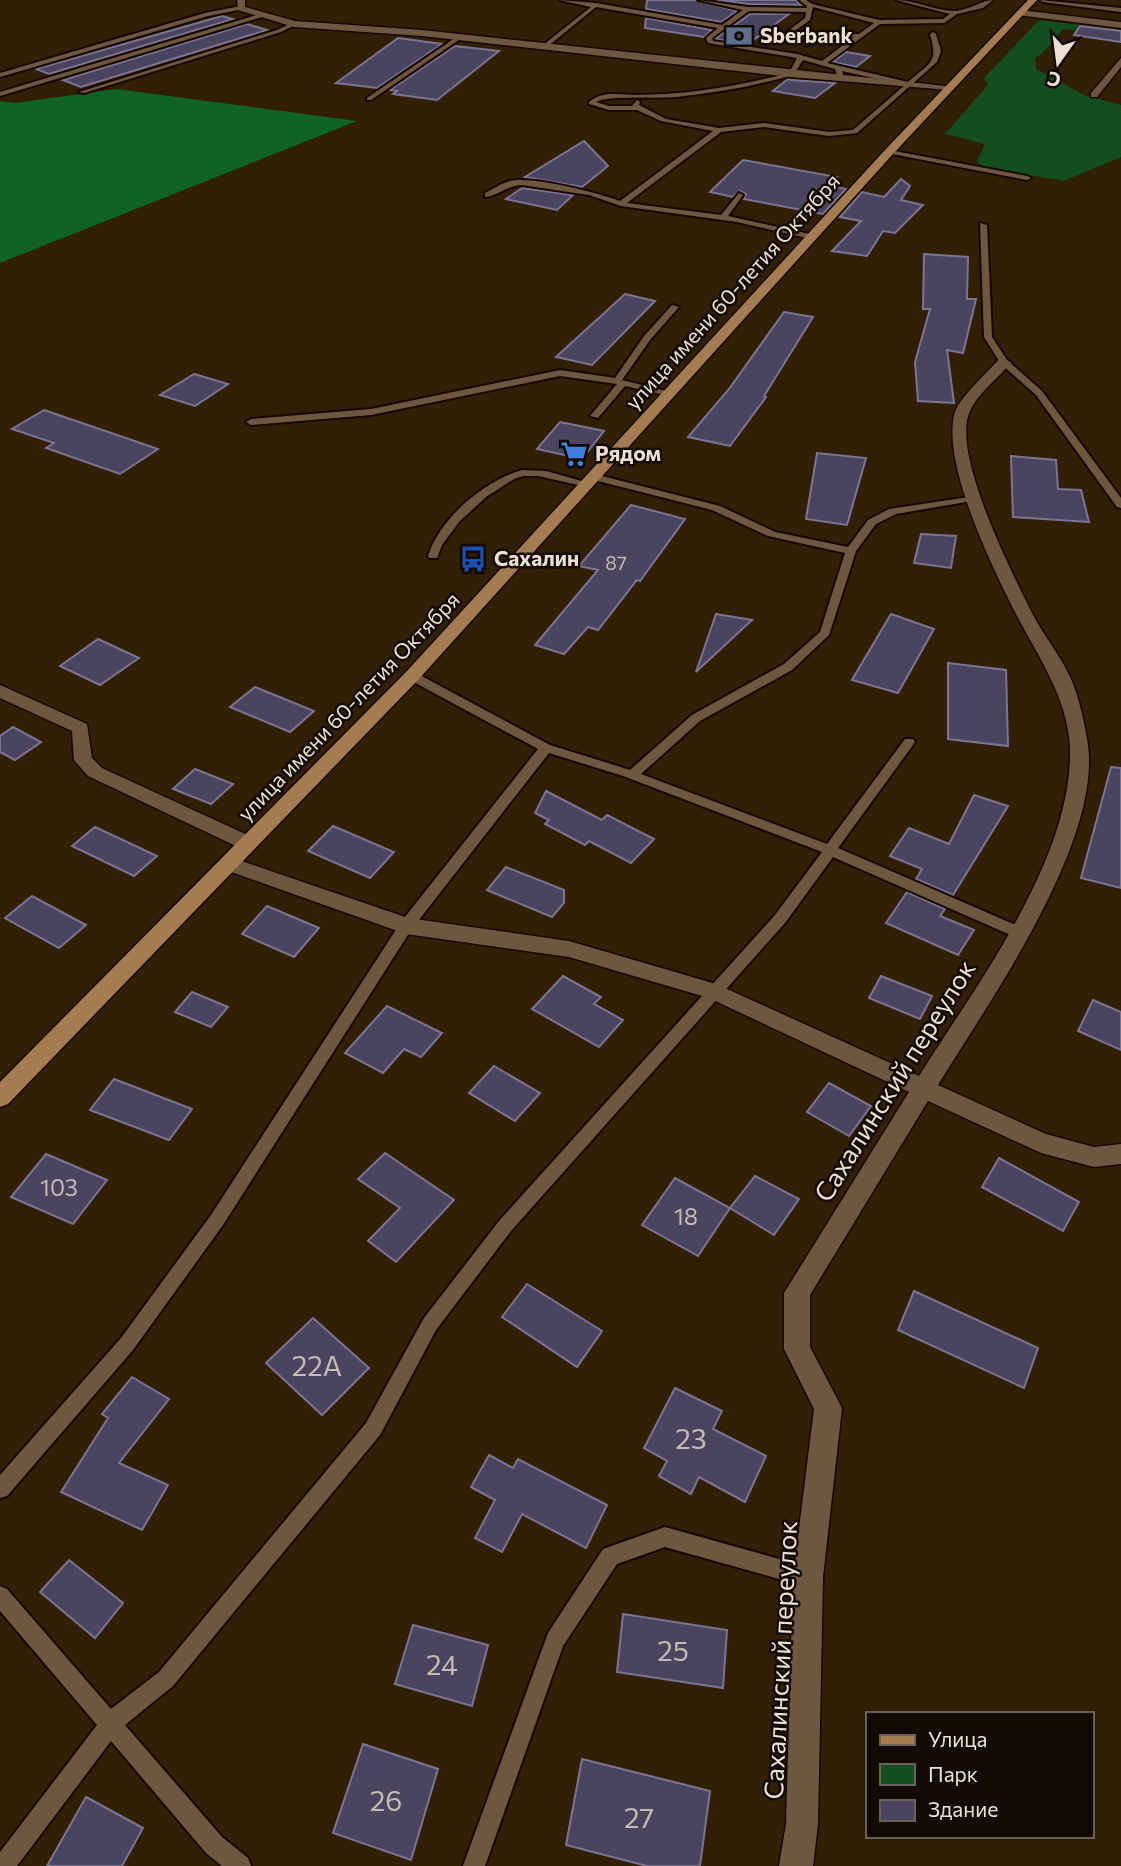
<svg xmlns="http://www.w3.org/2000/svg" width="1121" height="1866" viewBox="0 0 1121 1866" font-family="Commissioner,sans-serif">
<style>
.green{fill:#144d20}
.forest{fill:#116225}
.building{fill:#4b445f;stroke:#7b7492;stroke-width:2}
.lines{fill:none;stroke-linecap:round;stroke-linejoin:round}
.lane-casing{stroke:#190800;stroke-width:4}
.street-casing{stroke:#190800;stroke-width:3}
.primary-casing{stroke:#190800;stroke-width:3}
.lane{fill:#6d583f;fill-rule:evenodd}
.street{fill:#6d583f;fill-rule:evenodd}
.primary{fill:#a37d51;fill-rule:evenodd}
.labels{text-anchor:middle;stroke-width:5;stroke-linejoin:round;paint-order:stroke}
.far-number-label{font-size:19px;fill:#c5bab6}
.far-poi-label{font-size:21px;font-weight:bold;fill:#eee1d3;stroke:#130b03;text-anchor:start}
.far-street-label{font-size:21px;fill:#eee1d3;stroke:#130b03}
.number-label{font-size:23px;fill:#c5bab6}
.street-label{font-size:26px;fill:#eee1d3;stroke:#130b03}
.near-number-label{font-size:28px;fill:#c5bab6}
</style>
<rect width="100%" height="100%" fill="#311f06"/>
<path class="green" d="M1039 20 1080 25 1089 32 1063 29 1043 53 1035 58 1036 69 1084 95 1121 105V157L1064 181 983 167 977 161 985 144 945 134 988 85 984 78Z"/>
<path class="forest" d="M116 89 357 121 0 263V101L15 103Z"/>
<g class="building">
<path d="M647 0H696L737 11 721 22 646 9Z"/>
<path d="M717 0H796L801 5 748 4Z"/>
<path d="M750 14H789L748 44 715 39Z"/>
<path d="M222 16 233 19 49 74 36 69Z"/>
<path d="M646 18 712 30 704 37 645 28Z"/>
<path d="M247 24 267 30 81 87 63 80Z"/>
<path d="M1080 26 1121 31V42L1074 35Z"/>
<path d="M398 38 442 44 377 88 336 83Z"/>
<path d="M455 46 499 51 437 100 393 94 397 91 390 90Z"/>
<path d="M846 52 870 56 856 67 833 62Z"/>
<path d="M788 79 791 80 835 83 815 98 773 91Z"/>
<path d="M584 141 608 166 582 187 525 177Z"/>
<path d="M743 160 837 177 827 185 846 189 823 214 744 199 746 194 740 191 733 197 710 192Z"/>
<path d="M901 179 910 186 901 200 923 205 895 233 883 231 867 256 832 251 861 221 840 217 862 192 884 197Z"/>
<path d="M522 188 573 195 557 210 506 199Z"/>
<path d="M924 254 968 257 967 299H976L963 353 947 350 954 403 918 401 915 362 930 309H923Z"/>
<path d="M625 294 655 301 592 365 556 357Z"/>
<path d="M784 312 813 317 764 396 766 397 730 446 688 437 729 389Z"/>
<path d="M194 374 228 384 195 406 160 395Z"/>
<path d="M44 410 158 449 120 474 46 448 54 443 12 429Z"/>
<path d="M560 422 604 431 582 459 537 449Z"/>
<path d="M817 453 866 458 847 525 806 519Z"/>
<path d="M1011 456 1056 460 1058 489 1081 490 1089 522 1013 517Z"/>
<path d="M631 505 685 519 640 581 637 580 598 630 588 627 564 654 535 645 598 570 579 566Z"/>
<path d="M921 534 956 536 951 568 914 563Z"/>
<path d="M716 614 752 620 696 672Z"/>
<path d="M891 614 934 629 898 693 852 680Z"/>
<path d="M98 639 139 658 100 685 60 666Z"/>
<path d="M948 663 1006 670 1008 746 948 739Z"/>
<path d="M255 687 314 711 290 732 230 707Z"/>
<path d="M13 727 41 742 15 760 0 752V736Z"/>
<path d="M1111 767 1121 768V888L1081 878Z"/>
<path d="M195 769 233 784 211 804 173 789Z"/>
<path d="M546 791 602 820 607 815 654 839 631 863 589 841 585 845 545 824 549 820 535 813Z"/>
<path d="M974 795 1008 806 953 895 916 879 922 869 890 856 909 828 949 844Z"/>
<path d="M333 826 394 852 370 878 308 851Z"/>
<path d="M95 827 157 856 134 876 72 846Z"/>
<path d="M506 867 564 890V903L552 917 487 890Z"/>
<path d="M907 892 945 909 940 916 974 930 958 955 886 923Z"/>
<path d="M32 896 86 925 59 948 5 918Z"/>
<path d="M267 906 319 928 294 957 242 934Z"/>
<path d="M563 976 601 997 594 1004 623 1020 599 1047 532 1009Z"/>
<path d="M881 976 932 996 920 1019 869 998Z"/>
<path d="M192 992 228 1007 211 1027 175 1012Z"/>
<path d="M1093 1000 1121 1012V1050L1078 1031Z"/>
<path d="M387 1006 442 1033 421 1057 404 1049 383 1073 345 1053Z"/>
<path d="M494 1066 540 1093 515 1121 469 1093Z"/>
<path d="M114 1079 192 1109 169 1140 90 1110Z"/>
<path d="M829 1083 871 1106 849 1136 807 1112Z"/>
<path d="M385 1153 454 1200 396 1262 368 1241 400 1208 358 1179Z"/>
<path d="M46 1154 107 1180 73 1224 11 1197Z"/>
<path d="M999 1158 1079 1202 1063 1231 982 1187Z"/>
<path d="M755 1176 799 1199 774 1235 730 1208Z"/>
<path d="M675 1178 730 1208 698 1256 642 1225Z"/>
<path d="M527 1284 602 1331 577 1367 502 1317Z"/>
<path d="M914 1291 1038 1348 1024 1388 898 1330Z"/>
<path d="M313 1318 369 1368 322 1415 266 1363Z"/>
<path d="M132 1377 169 1399 119 1463 168 1485 142 1530 61 1492 108 1418 102 1414Z"/>
<path d="M675 1388 722 1411 713 1429 766 1456 745 1502 699 1477 691 1494 659 1476 667 1461 644 1448Z"/>
<path d="M489 1455 513 1468 518 1459 607 1505 586 1548 522 1514 502 1552 475 1538 495 1500 471 1487Z"/>
<path d="M69 1560 123 1603 95 1638 40 1592Z"/>
<path d="M623 1614 727 1630 723 1688 617 1672Z"/>
<path d="M413 1625 488 1645 472 1706 395 1684Z"/>
<path d="M363 1744 438 1769 411 1860 333 1833Z"/>
<path d="M582 1759 710 1791 700 1866H647L566 1845Z"/>
<path d="M86 1797 143 1828 122 1866H47Z"/>
</g>
<g class="lines">
<g class="lane-casing">
<g id="lane">
<path d="M559 0 596 3 722 25 743 10 698 0 748 7 807 8V6L799 0H806L812 4 879 20 943 19 950 14 896 0C916 0 937 12 956 11 969 10 983 0 993 0L983 8 957 14 944 23 880 24 827 63 908 82C929 63 939 64 930 34L933 32 936 34 941 51 937 62 857 133 829 136 764 127 721 132 627 203 721 215 739 193 743 195 728 216 814 235V239H811L737 222 621 206 589 195 522 185C508 185 498 196 485 197V193C493 189 502 183 510 181 533 176 598 193 620 201L713 131 661 121 637 110H609L589 104V102C603 90 620 95 636 95 688 95 739 86 789 73L797 58 708 43 706 38 718 28 596 7 547 47H543V45L591 7ZM813 7 874 23 859 34H833L816 38 792 33 810 20ZM749 11 806 12 805 18 784 34 811 40 806 46 826 38 854 37 822 61 797 54 713 41 712 38ZM803 60 835 69 838 78 841 80 844 78 842 71 905 85 853 130 829 132 764 123 719 128 666 119 639 105 640 102 637 100 632 106H609L596 102C609 95 657 99 676 97 716 93 755 86 793 75Z"/>
<path d="M1040 0 1121 8V12L1043 2Z"/>
<path d="M241 6 243 9 208 16 0 77V73L205 13Z"/>
<path d="M260 14 262 17 0 96V92Z"/>
<path d="M292 23 297 24 281 32 84 93 79 92 277 30Z"/>
<path d="M458 36 463 37 371 100H367V98Z"/>
<path d="M889 150 1027 176 1031 178 1027 180 887 153Z"/>
<path d="M980 223 987 225 992 337 1007 360 1042 391 1121 498V508L1117 507 1036 395 1001 364 984 337Z"/>
<path d="M672 305 679 307 650 340 622 380 674 393 669 396 625 386 598 418 590 416 617 384 560 376 371 415 251 425 246 422 251 419 371 409 560 370 615 378 644 336Z"/>
<path d="M522 470 546 471 592 484 587 487 538 476H523L514 479 486 497 459 522 442 545 437 558H429L428 556C440 518 484 481 522 470Z"/>
<path d="M594 474 720 506 775 532 848 547 868 520 889 509 976 496V500L972 501 896 514 876 524 856 551 829 635 792 670 700 721 641 774 827 844 905 739H913L915 742 913 745 838 848 1025 929 1027 933 1020 938 1015 937 833 857 785 923 511 1231 436 1330 380 1435 173 1686 125 1725 222 1837 248 1858 251 1866H222L206 1853 111 1741 17 1866H0V1852L97 1725 0 1611V1586L7 1589 111 1709 159 1672 366 1423 424 1318 499 1221 775 915 822 852 623 776 549 753 411 930 223 1225 133 1350 7 1496 0 1498V1475L121 1338 211 1215 401 922 538 749 408 679V673H416L550 745 630 770 692 715 784 664 820 632 845 553 768 536 712 510 590 479V475Z"/>
<path d="M665 1527 808 1567 815 1570 818 1577 815 1584 808 1587 665 1547 617 1564 563 1646 485 1866H463L548 1633 603 1549Z"/>
</g>
</g>
<g class="street-casing">
<g id="street">
<path d="M237 0H245V7L295 21 422 30 955 87 950 90 791 77 422 36 294 27 238 10Z"/>
<path d="M1020 10 1121 22V28L1017 15Z"/>
<path d="M1121 58V67L1097 97H1091V93Z"/>
<path d="M999 359 1011 362C999 378 978 393 970 411 950 452 1013 575 1033 615 1044 636 1061 656 1071 679 1079 697 1085 725 1088 745 1101 844 989 1002 938 1085L1046 1134 1094 1147 1121 1144V1164L1094 1167 1041 1153 928 1101 810 1295V1347L842 1408 823 1577 818 1824 813 1866H779L786 1824 793 1577 814 1409 784 1349V1293L909 1092 709 998 569 957 406 934 220 868 217 863 227 856 408 918 569 941 716 984 919 1076C976 985 1073 859 1070 748 1068 699 1039 658 1017 616 994 571 940 462 955 412 959 398 989 371 999 359Z"/>
<path d="M0 685 87 724 92 758 102 768 254 838 257 843 254 848H240L88 776 74 760 72 731 0 698Z"/>
</g>
</g>
<g class="primary-casing">
<path id="primary" d="M1028 0H1037L893 154 418 680 8 1104 0 1107V1082L406 672 885 150Z"/>
</g>
<use href="#lane" class="lane"/>
<use href="#street" class="street"/>
<use href="#primary" class="primary"/>
</g>
<defs>
<g id="bank-bare" transform="scale(2.1)"><path d="M-6-4H6V4H-6ZM0-2.3a2.3 2.3 0 1 0 0 4.6a2.3 2.3 0 1 0 0-4.6Z" fill="#5c6f8a" stroke="#130b03" stroke-width="2.5" paint-order="stroke"/></g>
<g id="supermarket-bare" transform="scale(2.1)"><path d="M-6-5.5h2.5l.6 2H6L4.5 2H-2.5L-4.4-4H-6ZM-1.5 3.2a1.3 1.3 0 1 0 .1 0ZM3 3.2a1.3 1.3 0 1 0 .1 0Z" fill="#3f7fe0" stroke="#130b03" stroke-width="2.5" paint-order="stroke"/></g>
<g id="bus-bare" transform="scale(2.1)"><path d="M-5-6H5V4H4V6H2V4H-2V6H-4V4H-5ZM-3.5-4V0h7V-4ZM-3.5 1.2v1.5H-2V1.2ZM2 1.2v1.5H3.5V1.2Z" fill="#1a4fb4" stroke="#130b03" stroke-width="2.5" paint-order="stroke"/></g>
</defs>
<g fill-rule="evenodd">
<use href="#bank-bare" x="739" y="36"/>
<use href="#supermarket-bare" x="574" y="454"/>
<use href="#bus-bare" x="473" y="559"/>
</g>
<g class="labels">
<g class="far-number-label">
<text x="616" y="570">87</text>
</g>
<g class="far-poi-label">
<text x="760" y="43">Sberbank</text>
<text x="595" y="461">Рядом</text>
<text x="494" y="566">Сахалин</text>
</g>
<g class="far-street-label">
<text transform="translate(733 292) rotate(-48)" y="7">улица имени 60-летия Октября</text>
<text transform="translate(349 707) rotate(-46)" y="7">улица имени 60-летия Октября</text>
</g>
<g class="number-label">
<text x="59" y="1196">103</text>
<text x="686" y="1225">18</text>
</g>
<g class="street-label">
<text transform="translate(895 1081) rotate(-58)" y="9">Сахалинский переулок</text>
<text transform="translate(781 1660) rotate(-87)" y="9">Сахалинский переулок</text>
</g>
<g class="near-number-label">
<text x="317" y="1376">22А</text>
<text x="691" y="1449">23</text>
<text x="673" y="1661">25</text>
<text x="442" y="1675">24</text>
<text x="386" y="1811">26</text>
<text x="639" y="1828">27</text>
</g>
</g>
<rect x="866" y="1712" width="228" height="126" fill="#130b03" stroke="#6b6156" stroke-width="2"/>
<rect x="880" y="1735" width="35" height="10" fill="#a37d51" stroke="#6b6156" stroke-width="2"/>
<text x="928" y="1747" font-size="21" fill="#eee1d3">Улица</text>
<rect x="880" y="1764" width="35" height="21" fill="#144d20" stroke="#6b6156" stroke-width="2"/>
<text x="928" y="1782" font-size="21" fill="#eee1d3">Парк</text>
<rect x="880" y="1800" width="35" height="21" fill="#4b445f" stroke="#6b6156" stroke-width="2"/>
<text x="928" y="1817" font-size="21" fill="#eee1d3">Здание</text>
<g transform="translate(1058 63) rotate(194)" stroke="#130b03" stroke-width="5" paint-order="stroke">
<path d="M0-5L12 26L0 18L-12 26Z" fill="#eee1d3"/>
<text y="-10" font-size="19" font-weight="bold" text-anchor="middle" fill="#eee1d3">С</text>
</g>
</svg>
